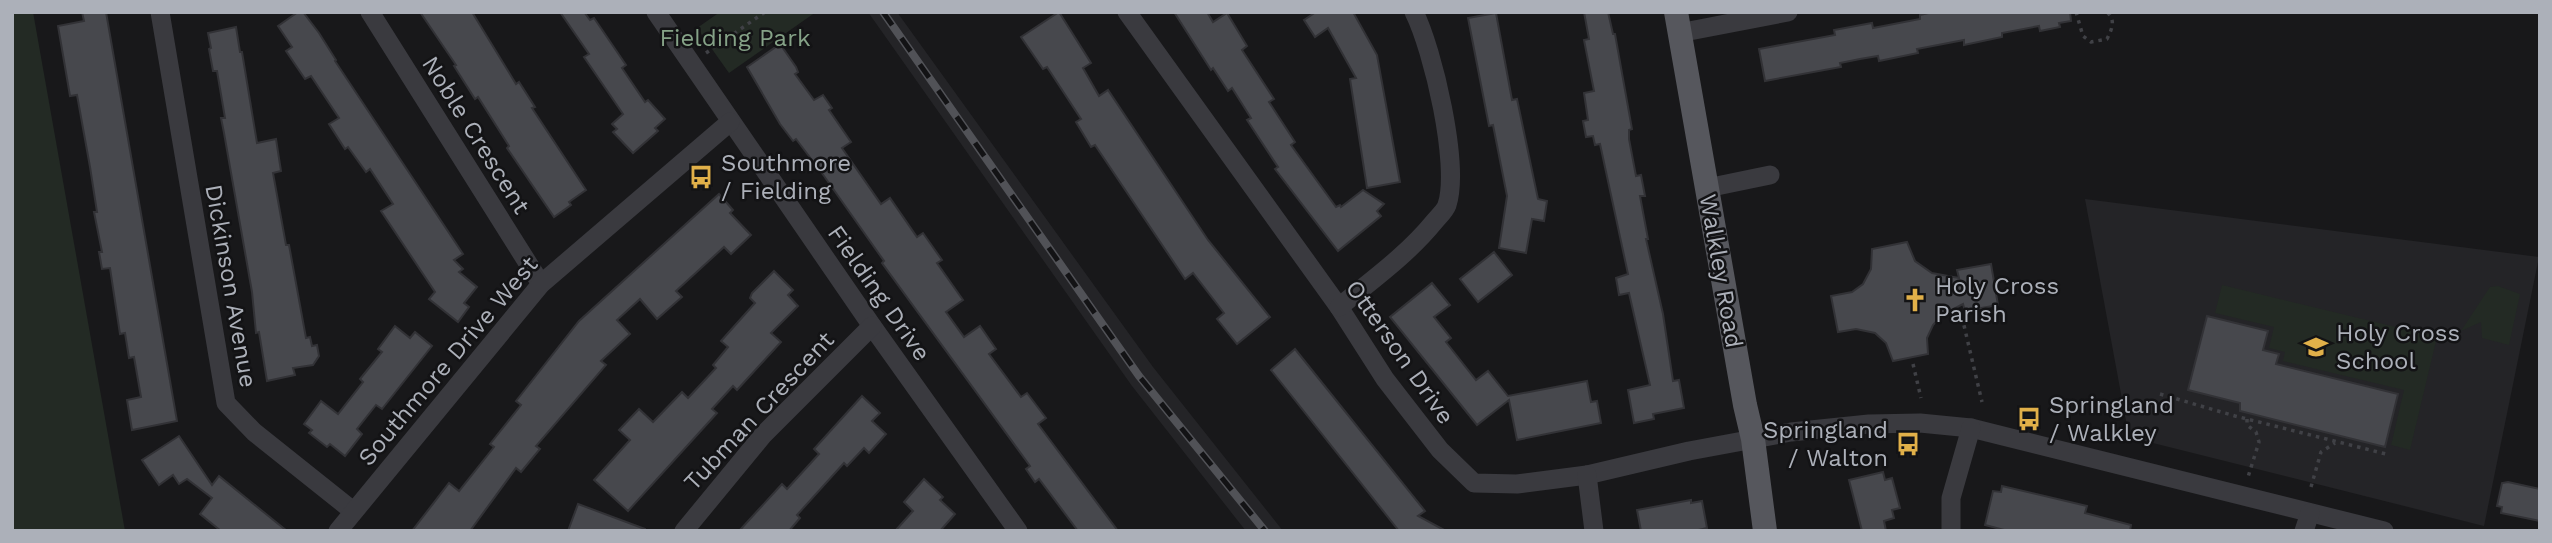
<svg xmlns="http://www.w3.org/2000/svg" width="2552" height="543" viewBox="0 0 2552 543" font-family="'Work Sans',sans-serif">
<style>
.built{fill:#242427}
.green{fill:#232a24}
.building{fill:#47484d;stroke:#323236;stroke-width:2}
.lines{fill:none;stroke-linecap:round;stroke-linejoin:round}
.path{stroke:#404146;stroke-width:3.5;stroke-dasharray:3.5 5;stroke-linecap:butt}
.minor{stroke:#3a3a3f;stroke-width:19}
.major{stroke:#56575d;stroke-width:24}
.rail-casing{stroke:#515257;stroke-width:8}
.rail{stroke:#131315;stroke-width:5;stroke-dasharray:16;stroke-linecap:butt}
.labels{text-anchor:middle;stroke-width:5;stroke-linejoin:round;paint-order:stroke}
.park-label{font-size:24px;fill:#85a287;stroke:#131315}
.street-label{font-size:24px;fill:#acb0b9;stroke:#131315}
.poi-label{font-size:24px;fill:#acb0b9;stroke:#131315;text-anchor:start}
</style>
<rect width="100%" height="100%" fill="#18181a"/>
<g class="built">
<path d="M868 12H897L1153 367 1283 531H1246L1238 521 1132 386Z"/>
<path d="M2085 199 2539 257 2484 526 2129 437Z"/>
</g>
<g class="green">
<path d="M12 12H33L125 531H12Z"/>
<path d="M720 12H816L729 73 697 28Z"/>
<path d="M2222 285 2437 337 2410 450 2391 445 2404 390 2283 361 2285 352 2269 348 2274 327 2215 313Z"/>
<path d="M2498 286 2520 294 2509 345 2482 338 2481 322 2461 331 2490 287Z"/>
</g>
<g class="building">
<path d="M82 12H106L177 421 132 430 127 400 141 397 134 357 129 358 125 333 120 334 110 268 102 269 99 252H102L94 212H97L90 167 77 95 70 96 58 26 84 21Z"/>
<path d="M298 12H303L319 33 336 60 335 61 463 254 454 260 463 269 459 272 477 287 464 303 469 307 458 322 429 299 435 292 381 211 393 204 370 169 366 172 348 147 345 149 329 124 339 118 311 76 305 79 286 51 292 47 278 26Z"/>
<path d="M420 12H472L516 84 519 82 535 107 532 108 586 190 569 202 571 205 554 217 507 148 509 146 478 97 475 99 454 66 456 65Z"/>
<path d="M560 12H584L590 20 594 18 626 65 622 68 645 102 648 100 665 119 655 128 658 131 633 153 613 132 617 129 612 124 623 114 584 57 589 54Z"/>
<path d="M1059 12 1091 63 1083 68 1099 96 1108 90 1208 240 1270 317 1237 344 1217 319 1224 313 1193 273 1185 279 1095 145 1091 147 1076 122 1081 119 1047 67 1043 69 1021 37Z"/>
<path d="M1174 12H1207L1213 22 1227 13 1247 46 1242 50 1274 99 1269 102 1295 142 1291 145 1336 207 1340 205 1341 207 1363 190 1384 204 1377 211 1381 216 1338 251 1275 169 1278 167 1247 120 1251 118 1232 88 1228 91 1213 68 1211 70Z"/>
<path d="M1316 12H1353L1377 55 1400 182 1367 188 1350 79 1356 78 1328 28 1315 37 1304 20Z"/>
<path d="M1584 12H1608L1613 34H1615L1632 129 1629 130V139L1636 176 1641 175 1645 196H1640L1648 239H1646L1663 314 1673 381 1679 380 1684 408 1653 414 1654 419 1634 423 1628 390 1650 385 1629 293 1619 295 1616 278 1628 274 1600 144 1595 145 1593 136 1586 137 1583 121 1588 120 1584 93 1594 91 1584 40 1589 39Z"/>
<path d="M1933 12H2070L2071 21 2059 23 2060 27 2040 31 2039 26 2002 33V37L1964 45V40L1917 49 1918 53 1879 61 1878 56 1860 59 1840 63 1841 67 1765 81 1759 49 1835 35 1834 30 1872 23 1873 28 1920 19V15Z"/>
<path d="M1496 13 1512 100 1517 99 1538 199 1547 201 1544 221 1532 219 1526 253 1499 248 1507 196 1493 125 1489 126 1468 18Z"/>
<path d="M236 27 240 52H242L257 143 276 139 281 171 273 173 286 245H289L306 338 310 337 312 346 317 345 319 356 313 365 293 368 295 375 267 381 259 332 256 333 252 292 224 133 221 118H225L217 71H213L209 49 211 48 208 33Z"/>
<path d="M780 44 796 67 798 72 795 74 814 100 823 95 832 108 829 110 851 142 842 148 881 204 890 198 917 237 923 233 942 260 937 263 963 300 946 312 964 337 980 326 996 349 989 354 1021 397 1027 393 1046 418 1038 424 1118 531H1078L1039 479 1035 482 1026 469 1030 466 882 263 884 261 824 176 796 139 793 141 780 124 747 67Z"/>
<path d="M719 194 733 210 730 213 751 235 731 254 724 247 676 291 682 297 657 319 640 299 617 320 630 334 601 361 606 365 536 446 540 449 521 472 516 468 470 531H412L449 483 459 491 494 447 490 444 521 405 516 401 579 321Z"/>
<path d="M1907 242 1915 261 1932 273 1959 278 1957 270 1991 264 1998 305 1965 311 1963 304 1942 315 1933 325 1927 338 1928 354 1893 361 1886 343 1875 333 1856 329 1838 332 1831 296 1852 292 1863 284 1871 269 1872 249Z"/>
<path d="M1494 252 1512 275 1478 302 1460 279Z"/>
<path d="M774 271 793 290 788 295 798 306 771 333 781 342 737 390 733 386 712 409 717 413 628 511 594 480 630 440 619 430 639 409 653 422 682 392 688 398 716 368 713 365 728 347 721 341 755 303 750 298 752 293Z"/>
<path d="M1432 283 1450 305 1434 317 1451 338 1446 342 1476 380 1488 371 1508 396 1587 381 1591 402 1597 401 1601 423 1517 440 1509 400 1477 425 1390 317Z"/>
<path d="M2207 316 2268 331 2263 350 2279 354 2276 364 2398 394 2385 447 2240 411V403L2188 390Z"/>
<path d="M395 326 410 338 415 332 432 346 382 409 376 405 357 429 362 434 345 456 330 444 327 447 309 433 312 430 304 424 321 401 338 414 363 382 360 379 382 352 378 349Z"/>
<path d="M1295 349 1425 511 1418 516 1446 531H1399L1271 370Z"/>
<path d="M862 396 880 413 872 421 886 434 869 453 864 448 847 466 844 463 797 515 800 518 789 531H739L782 484 787 489 819 454 814 449Z"/>
<path d="M179 436 212 485 219 476 287 531H221L200 514 212 498 187 479 179 484 173 475 159 485 142 460Z"/>
<path d="M1883 472 1885 480 1892 478 1900 508 1892 510 1894 518 1884 521 1886 531H1862L1849 480Z"/>
<path d="M924 479 943 497 940 500 955 514 940 531H895L913 511 904 502Z"/>
<path d="M2508 482 2540 489V521L2501 513 2502 507 2497 506 2502 483Z"/>
<path d="M2002 486 2087 506 2085 513 2131 525 2130 531H2008L1985 525 1993 491 2001 492Z"/>
<path d="M1691 500V503L1702 501 1707 528 1694 531H1641L1637 510Z"/>
<path d="M578 504 645 529V531H568Z"/>
</g>
<g class="lines">
<g class="path">
<path d="M2076 12 2083 36 2091 42 2107 39C2112 29 2116 20 2107 12"/>
<path d="M706 53 765 12"/>
<path d="M1962 317 1982 402"/>
<path d="M1913 364 1921 398"/>
<path d="M2160 394 2235 416 2386 454"/>
<path d="M2247 419V425L2256 432 2259 442 2248 477"/>
<path d="M2311 487 2321 452 2335 443"/>
</g>
<g class="minor">
<path d="M160 12 226 403 254 432 353 511"/>
<path d="M370 12 541 284"/>
<path d="M656 12 872 326 1018 531"/>
<path d="M1127 12 1339 307 1385 379 1440 450 1474 483 1517 484 1587 475 1689 451 1791 432 1869 424 1920 423 1971 428 2384 531"/>
<path d="M1679 33 1788 12"/>
<path d="M1707 188 1770 175"/>
<path d="M1339 307C1372 280 1407 255 1434 222 1438 217 1445 211 1447 205 1460 165 1433 50 1414 12"/>
<path d="M1587 475 1594 531"/>
<path d="M338 531 541 284 730 122"/>
<path d="M684 531 763 435 872 326"/>
<path d="M1951 531V498L1971 428"/>
<path d="M2304 531 2310 513"/>
</g>
<path class="major" d="M1676 12 1745 405 1753 439 1765 531"/>
<g class="rail-casing">
<path id="rail" d="M883 12 1139 376 1265 531"/>
</g>
<use href="#rail" class="rail"/>
</g>
<defs>
<g id="bus-bare" transform="scale(1.89)"><path d="M-5-6H5V4H4V6H2V4H-2V6H-4V4H-5ZM-3.5-4V0h7V-4ZM-3.5 1.2v1.5H-2V1.2ZM2 1.2v1.5H3.5V1.2Z" fill="#e1b049" stroke="#131315" stroke-width="2.5" paint-order="stroke"/></g>
<g id="church-bare" transform="scale(1.89)"><path d="M-1.2-6h2.4v3.5h3.3v2.4h-3.3V6h-2.4V-.1h-3.3v-2.4h3.3Z" fill="#e1b049" stroke="#131315" stroke-width="2.5" paint-order="stroke"/></g>
<g id="school-bare" transform="scale(1.89)"><path d="M0-5L7-2L0 1L-7-2ZM-4 1L0 2.5L4 1V4Q0 6-4 4Z" fill="#e1b049" stroke="#131315" stroke-width="2.5" paint-order="stroke"/></g>
</defs>
<g fill-rule="evenodd">
<use href="#bus-bare" x="701" y="177"/>
<use href="#church-bare" x="1915" y="300"/>
<use href="#school-bare" x="2316" y="347"/>
<use href="#bus-bare" x="2029" y="419"/>
<use href="#bus-bare" x="1908" y="444"/>
</g>
<g class="labels">
<g class="park-label">
<text x="735" y="46">Fielding Park</text>
</g>
<g class="street-label">
<text transform="translate(476 135) rotate(58)" y="8">Noble Crescent</text>
<text transform="translate(1721 271) rotate(80)" y="8">Walkley Road</text>
<text transform="translate(231 286) rotate(80)" y="8">Dickinson Avenue</text>
<text transform="translate(879 293) rotate(55)" y="8">Fielding Drive</text>
<text transform="translate(1400 352) rotate(55)" y="8">Otterson Drive</text>
<text transform="translate(448 361) rotate(-50)" y="8">Southmore Drive West</text>
<text transform="translate(759 411) rotate(-47)" y="8">Tubman Crescent</text>
</g>
<g class="poi-label">
<text x="721" y="171">Southmore<tspan x="721" dy="28">/ Fielding</tspan></text>
<text x="1935" y="294">Holy Cross<tspan x="1935" dy="28">Parish</tspan></text>
<text x="2336" y="341">Holy Cross<tspan x="2336" dy="28">School</tspan></text>
<text x="2049" y="413">Springland<tspan x="2049" dy="28">/ Walkley</tspan></text>
<text x="1888" y="438" text-anchor="end">Springland<tspan x="1888" dy="28">/ Walton</tspan></text>
</g>
</g>
<rect width="2552" height="543" fill="none" stroke="#acb0b9" stroke-width="28"/>
</svg>
